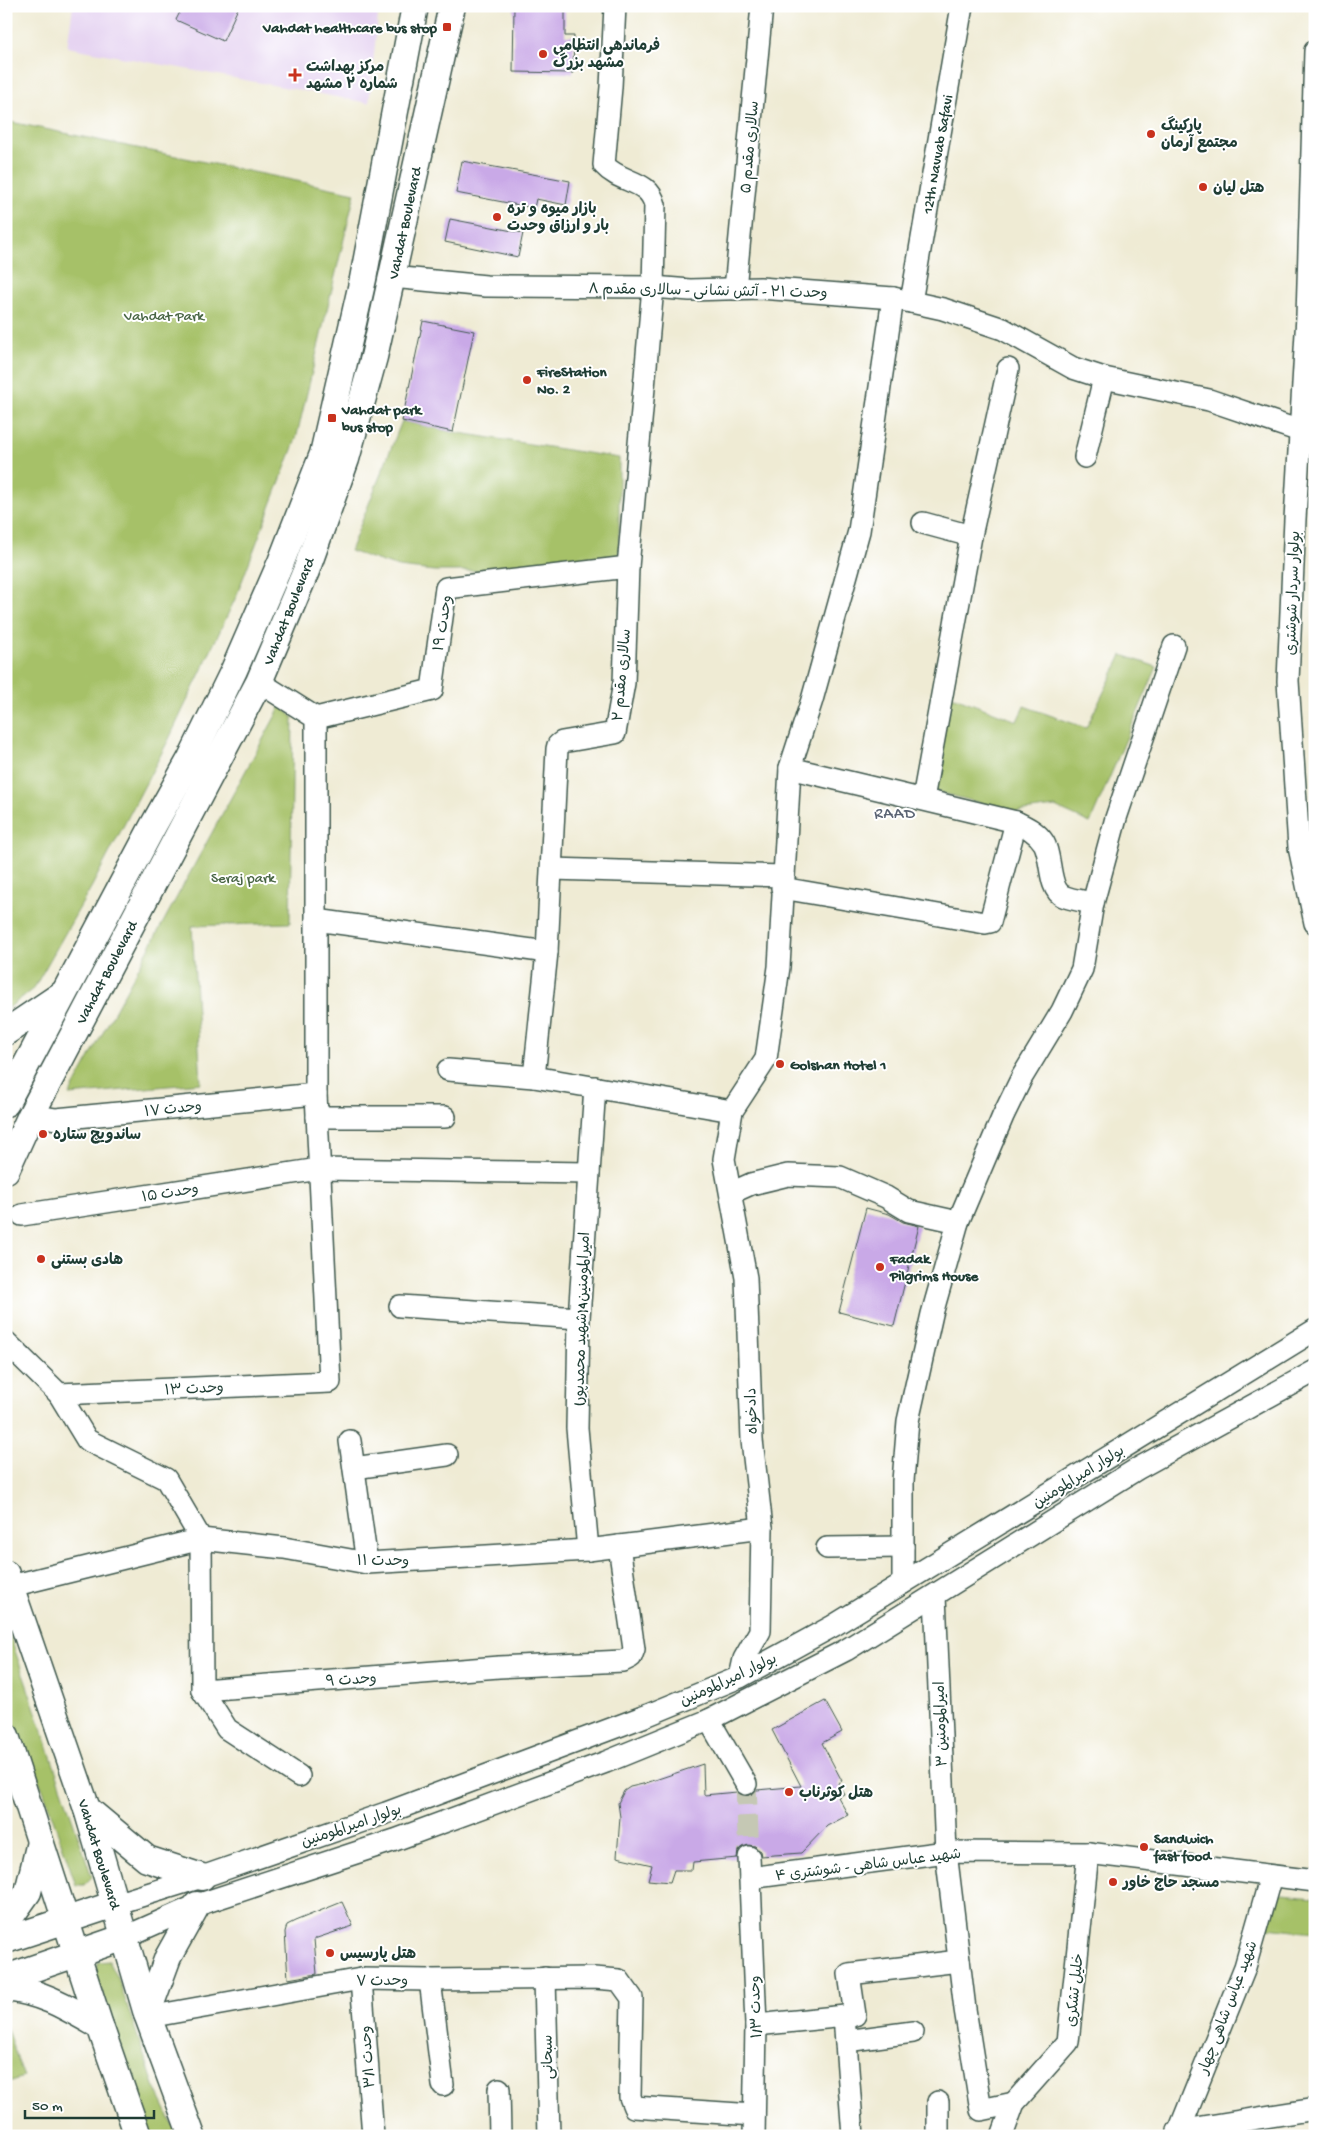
<svg xmlns="http://www.w3.org/2000/svg" width="1321" height="2142" viewBox="0 0 1321 2142" font-family="'Gochi Hand','Playpen Sans Arabic',sans-serif">
<style>
.built{fill:#e5d3f1}
.green{fill:#a6c168;stroke:#627f4e}
.building{fill:#c9a9e7}
.lines{fill:none;stroke-linecap:round;stroke-linejoin:round}
.minor-tunnel{stroke:#c5c8b4;stroke-width:21;stroke-dasharray:21 11;stroke-linecap:butt}
.minor-casing{stroke:#3e574c;stroke-width:24}
.major-casing{stroke:#3e574c;stroke-width:29}
.minor{stroke:#fff;stroke-width:21}
.major{stroke:#fff;stroke-width:26}
.poi-dot{fill:#c8321e;stroke:#fff;stroke-width:2}
.labels{text-anchor:middle;stroke-width:4;stroke-linejoin:round;paint-order:stroke}
.poi-label{font-size:15px;font-weight:bold;fill:#1f3d34;stroke:#fff;text-anchor:start}
.street-label{font-size:15px;fill:#1f3d34;stroke:#fff}
.park-label{font-size:15px;fill:#486544;stroke:#fff}
.neighbourhood-label{font-size:16px;letter-spacing:1px;fill:#5a6373;stroke:#fff}
</style>
<rect width="100%" height="100%" fill="#fff"/>
<filter id="ink" filterUnits="userSpaceOnUse"><feTurbulence type="fractalNoise" baseFrequency=".02" numOctaves="2"/><feDisplacementMap in="SourceGraphic" scale="10" xChannelSelector="R" yChannelSelector="G"/><feConvolveMatrix kernelMatrix="1 2 1 2 8 2 1 2 1" color-interpolation-filters="sRGB"/></filter>
<filter id="wash" filterUnits="userSpaceOnUse"><feTurbulence type="fractalNoise" baseFrequency=".0096" numOctaves="4" result="noise"/><feDisplacementMap in="SourceGraphic" scale="20" xChannelSelector="R" yChannelSelector="G"/><feGaussianBlur stdDeviation="1.12" result="paint"/><feColorMatrix in="noise" values="0 0 0 0 0 0 0 0 0 0 0 0 0 0 0 0 0 1.4 0 .05"/><feComposite in="paint" operator="in"/></filter>
<g filter="url(#wash)">
<rect width="100%" height="100%" fill="#efebd4"/>
<path class="built" d="M73 6H379L369 103 67 47Z"/>
<g class="green">
<path d="M6 121 355 193 296 439 236 597 169 739 92 886 34 988 6 1010Z"/>
<path d="M402 421 453 432 619 458V556L477 571H435L398 567 350 551Z"/>
<path d="M1122 655 1157 667 1090 823 1055 807 1015 812 930 790 947 694 1017 721 1024 706 1086 728Z"/>
<path d="M281 706 293 717 290 923 192 926 201 1083 69 1095Z"/>
<path d="M6 1624 92 1877 84 1885H76L43 1790 15 1727 6 1700Z"/>
<path d="M1269 1893 1315 1897V1933L1266 1928Z"/>
<path d="M109 1961 118 1978 154 2085 178 2136H151L95 1972 98 1962Z"/>
<path d="M6 2027 24 2077 6 2083Z"/>
</g>
<g id="blocks">
<g class="building">
<path d="M183 6H239L223 41 176 20Z"/>
<path d="M514 6H565V36H574L573 73 513 72Z"/>
<path d="M462 161 570 181 566 205 536 199 534 208 456 193Z"/>
<path d="M450 219 523 233 518 257 445 242Z"/>
<path d="M423 321 474 331 453 432 402 421Z"/>
<path d="M866 1208 889 1214 903 1222 919 1226 894 1326 839 1312Z"/>
<path d="M825 1701 842 1732 822 1743 842 1781 838 1783 844 1794 838 1797 848 1815 827 1826 801 1853 761 1856 760 1851 755 1846 748 1845 738 1851 737 1858 693 1862 692 1870H674L670 1882 648 1880 652 1865 617 1857 620 1817 618 1803 624 1791 630 1787 643 1784 703 1764 704 1795 737 1792 746 1796 753 1795 757 1790 801 1786 772 1730Z"/>
<path d="M342 1902 353 1926 314 1939 317 1974 288 1979 285 1932 287 1925 295 1921Z"/>
</g>
</g>
</g>
<g filter="url(#ink)">
<use href="#blocks" fill-opacity="0" stroke="#3e574c" stroke-width="1"/>
<g class="lines">
<path class="minor-tunnel" d="M746 1784 749 1857"/>
<g class="minor-casing">
<g id="minor">
<path d="M1315 51 1307 316 1295 519 1288 681 1299 847 1315 923"/>
<path d="M392 277 486 286 653 287 690 290 760 288 893 298 943 309 1003 329 1073 368 1104 378 1209 400 1300 431"/>
<path d="M735 289 762 6"/>
<path d="M911 302 962 6"/>
<path d="M1085 457 1104 378"/>
<path d="M923 523 971 536"/>
<path d="M316 718 432 690 446 588 628 567"/>
<path d="M790 768 1016 822C1027 827 1037 832 1044 843 1052 857 1048 889 1063 896 1072 900 1084 901 1093 903"/>
<path d="M923 799 971 536 1008 369"/>
<path d="M552 869 783 876"/>
<path d="M782 888 985 923 990 922 1016 822"/>
<path d="M316 920 547 952"/>
<path d="M448 1070 534 1077 732 1111"/>
<path d="M534 1077 547 952 557 749 558 745 562 742 615 733 624 683 628 567 653 287 655 205C649 179 621 184 604 165L611 87 615 6"/>
<path d="M31 1115 56 1119 316 1094"/>
<path d="M317 1117H445"/>
<path d="M731 1193 751 1184 788 1175 840 1177 886 1197 909 1211 958 1222"/>
<path d="M22 1215 319 1169 589 1173"/>
<path d="M400 1306 579 1318"/>
<path d="M6 1342 59 1394 87 1440 166 1479 201 1539 202 1690 227 1729 299 1776"/>
<path d="M59 1394 330 1382 316 1094V718L259 682"/>
<path d="M350 1441 367 1563"/>
<path d="M354 1468 447 1455"/>
<path d="M827 1548 903 1547"/>
<path d="M588 1550 577 1428 579 1318 595 1087"/>
<path d="M903 1583V1481L908 1421 932 1314 958 1222 1003 1116 1022 1077 1062 1011 1082 969 1093 903 1116 818 1174 646"/>
<path d="M11 1586 201 1539 284 1548 367 1563 588 1550 762 1528"/>
<path d="M935 1596 946 1852 965 2009 981 2110 1014 2103"/>
<path d="M740 1677 744 1659 760 1631 762 1528 752 1440 746 1278 724 1159 732 1111 766 1059 779 967 790 768 812 700 859 531 893 298"/>
<path d="M202 1690 499 1667 623 1661 631 1657 634 1649 619 1546"/>
<path d="M709 1720 746 1784"/>
<path d="M749 1857 756 2025 754 2136"/>
<path d="M750 1878 946 1852 1088 1853 1315 1881"/>
<path d="M115 1904 202 1877 386 1813 648 1715 740 1677 833 1626 1315 1330"/>
<path d="M125 1937 197 1905 395 1840 606 1762 709 1720 846 1650 1137 1469 1315 1371"/>
<path d="M545 1978 549 2136"/>
<path d="M361 1979 373 2136"/>
<path d="M430 1980 443 2085"/>
<path d="M844 2016 853 2136"/>
<path d="M148 2017 361 1979 430 1980 594 1978 619 1980 632 1998 630 2097 634 2107 754 2115"/>
<path d="M756 2025 855 2015 849 1974 959 1961"/>
<path d="M846 2041 913 2032"/>
<path d="M499 2089 500 2136"/>
<path d="M1178 2131 1315 2109"/>
<path d="M938 2136V2102"/>
<path d="M1002 2136 1014 2103 1068 2042 1088 1853"/>
<path d="M1177 2136 1245 1967 1271 1876"/>
</g>
</g>
<g class="major-casing">
<g id="major">
<path d="M6 1032 61 995"/>
<path d="M6 1103 153 826 191 758 234 670 281 562 323 454 363 279 415 6"/>
<path d="M6 1170 31 1115 259 682 306 571 346 459 374 357 452 6"/>
<path d="M6 1574 87 1809 147 2014 192 2136"/>
<path d="M6 1736 100 2026 138 2136"/>
<path d="M87 1809 147 1859 202 1877"/>
<path d="M6 1923 28 1892 40 1842"/>
<path d="M6 1940 115 1904"/>
<path d="M6 1978 125 1937"/>
<path d="M6 1988C43 1992 68 2008 100 2026"/>
<path d="M147 2014 168 1957 197 1905"/>
</g>
</g>
<use href="#minor" class="minor"/>
<use href="#major" class="major"/>
</g>
</g>
<g class="poi-dot">
<rect x="442" y="22" width="10" height="10" rx="2.5"/>
<circle cx="543" cy="54" r="5"/>
<path d="M292.5 67.5h5v5h5v5h-5v5h-5v-5h-5v-5h5z"/>
<circle cx="1151" cy="134" r="5"/>
<circle cx="1203" cy="187" r="5"/>
<circle cx="497" cy="217" r="5"/>
<circle cx="527" cy="380" r="5"/>
<rect x="327" y="413" width="10" height="10" rx="2.5"/>
<circle cx="780" cy="1064" r="5"/>
<circle cx="43" cy="1134" r="5"/>
<circle cx="41" cy="1259" r="5"/>
<circle cx="880" cy="1267" r="5"/>
<circle cx="789" cy="1792" r="5"/>
<circle cx="1144" cy="1847" r="5"/>
<circle cx="1113" cy="1882" r="5"/>
<circle cx="330" cy="1953" r="5"/>
</g>
<g class="labels">
<g class="poi-label">
<text x="437" y="32" text-anchor="end">Vahdat healthcare bus stop</text>
<text x="553" y="50">فرماندهی انتظامی<tspan x="553" dy="17">مشهد بزرگ</tspan></text>
<text x="306" y="71">مرکز بهداشت<tspan x="306" dy="17">شماره ۲ مشهد</tspan></text>
<text x="1161" y="130">پارکینگ<tspan x="1161" dy="17">مجتمع آرمان</tspan></text>
<text x="1213" y="192">هتل لیان</text>
<text x="507" y="213">بازار میوه و تره<tspan x="507" dy="17">بار و ارزاق وحدت</tspan></text>
<text x="537" y="376">FireStation<tspan x="537" dy="17">No. 2</tspan></text>
<text x="342" y="414">Vahdat park<tspan x="342" dy="17">bus stop</tspan></text>
<text x="790" y="1069">Golshan Hotel 1</text>
<text x="53" y="1139">ساندویچ ستاره</text>
<text x="890" y="1263">Fadak<tspan x="890" dy="17">Pilgrims House</tspan></text>
<text x="51" y="1264">هادی بستنی</text>
<text x="799" y="1797">هتل کوثرناب</text>
<text x="1154" y="1843">Sandwich<tspan x="1154" dy="17">fast food</tspan></text>
<text x="1123" y="1887">مسجد حاج خاور</text>
<text x="340" y="1958">هتل پارسیس</text>
</g>
<g class="street-label">
<text transform="translate(749 147) rotate(-85)" y="5">سالاری مقدم ۵</text>
<text transform="translate(937 154) rotate(-80)" y="5">12th Navvab Safavi</text>
<text transform="translate(404 223) rotate(-78)" y="5">Vahdat Boulevard</text>
<text transform="translate(708 290) rotate(1)" y="5">وحدت ۲۱ - آتش نشانی - سالاری مقدم ۸</text>
<text transform="translate(1292 593) rotate(-88)" y="5">بولوار سردار شوشتری</text>
<text transform="translate(288 611) rotate(-68)" y="5">Vahdat Boulevard</text>
<text transform="translate(442 623) rotate(-81)" y="5">وحدت ۱۹</text>
<text transform="translate(621 675) rotate(-85)" y="5">سالاری مقدم ۲</text>
<text transform="translate(106 972) rotate(-62)" y="5">Vahdat Boulevard</text>
<text transform="translate(173 1108) rotate(-6)" y="5">وحدت ۱۷</text>
<text transform="translate(170 1192) rotate(-9)" y="5">وحدت ۱۵</text>
<text transform="translate(581 1319) rotate(-88)" y="5">امیرالمومنین4(شهید محمدپور)</text>
<text transform="translate(194 1388) rotate(-3)" y="5">وحدت ۱۳</text>
<text transform="translate(751 1411) rotate(-92)" y="5">دادخواه</text>
<text transform="translate(1078 1476) rotate(-32)" y="5">بولوار امیرالمومنین</text>
<text x="383" y="1565">وحدت ۱۱</text>
<text transform="translate(351 1679) rotate(-4)" y="5">وحدت ۹</text>
<text transform="translate(728 1679) rotate(-25)" y="5">بولوار امیرالمومنین</text>
<text transform="translate(940 1724) rotate(-92)" y="5">امیرالمومنین ۳</text>
<text transform="translate(351 1825) rotate(-19)" y="5">بولوار امیرالمومنین</text>
<text transform="translate(100 1854) rotate(73)" y="5">Vahdat Boulevard</text>
<text transform="translate(868 1864) rotate(-7)" y="5">شهید عباس شاهی - شوشتری ۴</text>
<text transform="translate(382 1980) rotate(-1)" y="5">وحدت ۷</text>
<text transform="translate(1074 1990) rotate(-84)" y="5">خلیل تشکری</text>
<text transform="translate(755 2007) rotate(-92)" y="5">وحدت ۱/۳</text>
<text transform="translate(1227 2007) rotate(-69)" y="5">شهید عباس شاهی چهار</text>
<text transform="translate(367 2057) rotate(-94)" y="5">وحدت ۳/۱</text>
<text transform="translate(547 2057) rotate(-91)" y="5">سبحانی</text>
</g>
<g class="park-label">
<text x="164" y="320">Vahdat Park</text>
<text x="243" y="882">Seraj park</text>
</g>
<g class="neighbourhood-label">
<text x="895" y="818">RAAD</text>
</g>
</g>
<rect width="1321" height="2142" fill="none" stroke="#fff" stroke-width="25"/>
<path d="M25 2110v8h129v-8" fill="none" stroke="#1f3d34" stroke-width="2.5"/>
<text x="32" y="2110" font-size="15" fill="#1f3d34" stroke="#ffffff" stroke-width="4" paint-order="stroke">50 m</text>
</svg>
